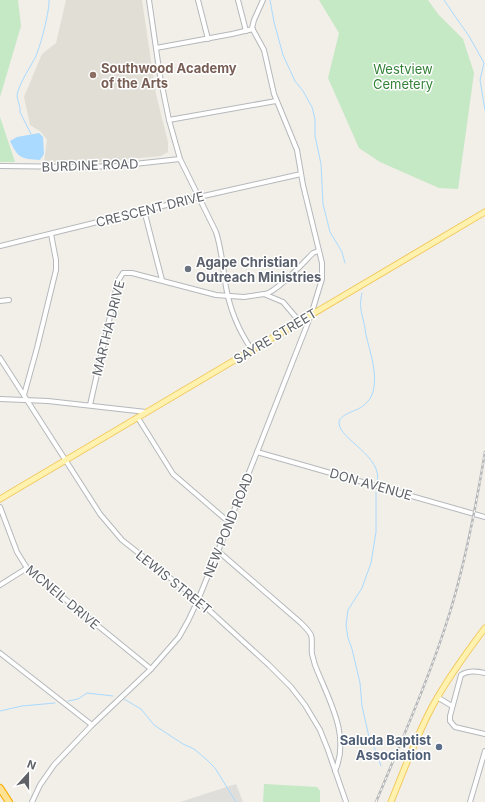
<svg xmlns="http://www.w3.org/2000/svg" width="485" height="802" viewBox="0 0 485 802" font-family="Inter,sans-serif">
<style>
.industrial{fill:#e0deda}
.education{fill:#e1ded6}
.green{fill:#c5e8c5}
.water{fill:#aadaff}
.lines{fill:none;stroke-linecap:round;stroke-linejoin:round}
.stream{stroke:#aadaff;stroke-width:1}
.minor-casing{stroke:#b5b8bc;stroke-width:6}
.major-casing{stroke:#f2c960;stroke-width:7}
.highway-casing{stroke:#f9ab00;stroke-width:8}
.minor{stroke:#fff;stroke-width:4}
.major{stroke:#fff2af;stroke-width:5}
.highway{stroke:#fde293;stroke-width:6}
.rail-casing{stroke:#b6b7b8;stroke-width:2.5}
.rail{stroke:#fff;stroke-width:1;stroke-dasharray:3;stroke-linecap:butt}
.education-dot{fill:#8d6e63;stroke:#fff;stroke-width:1.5}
.worship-dot{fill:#6b7280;stroke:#fff;stroke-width:1.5}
.service-dot{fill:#5c6f8a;stroke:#fff;stroke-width:1.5}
.labels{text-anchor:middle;stroke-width:3;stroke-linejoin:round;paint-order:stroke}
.education-label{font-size:13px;font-weight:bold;fill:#785e54;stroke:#fff;text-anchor:start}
.park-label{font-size:13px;fill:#348238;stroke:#fff}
.street-label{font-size:13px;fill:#5f6368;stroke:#fff}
.worship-label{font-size:13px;font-weight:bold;fill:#5b616d;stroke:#fff;text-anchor:start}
.service-label{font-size:13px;font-weight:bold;fill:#4e5e75;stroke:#fff;text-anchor:end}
</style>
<rect width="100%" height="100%" fill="#f1efe8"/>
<path class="industrial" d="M236 784 243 802H180Z"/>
<path class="education" d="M66 0H142L156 94 168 142V152L161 156 89 163 44 162 47 140 41 132 30 125 24 97 42 54 56 43Z"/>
<g class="green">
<path d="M0 0H18L21 26 0 97Z"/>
<path d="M319 0H428L438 14 463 39 474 73 458 189 439 188 380 162 359 148 328 78 339 33Z"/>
<path d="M0 117 15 162H0Z"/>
<path d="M264 784 317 787 320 791V802H263Z"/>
</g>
<path class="water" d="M39 133 43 137 44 154 40 160C21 159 18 158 10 141L17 137Z"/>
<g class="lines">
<g class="stream">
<path d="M270 0 274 22 283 55 295 81 303 91 312 107 315 119V136L321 164 323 204 330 232 342 252 345 263"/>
<path d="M444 0 457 19 469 36 484 63 480 80 485 110"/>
<path d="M31 134 20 112C21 105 15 98 18 91 22 79 29 69 35 58 40 48 50 10 49 0"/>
<path d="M362 293C359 305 361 311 364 323 365 326 365 331 366 335 370 352 378 374 373 392 371 398 368 402 363 406 357 411 339 414 339 423 339 439 384 457 377 482"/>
<path d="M376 492V532L371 563 362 588 348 610 346 625 348 638 352 649 360 683 362 706 369 737 376 751 381 766"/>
<path d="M124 699 141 709 154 725 183 744 194 749 206 759 215 768 236 802"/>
<path d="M68 701 78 699 87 693 113 696"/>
<path d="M0 711 22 706 55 703"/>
</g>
<g class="minor-casing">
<g id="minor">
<path d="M149 0 160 76 169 120 180 159 216 232C222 251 223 269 226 287 230 310 239 331 252 350"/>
<path d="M198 0 208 39"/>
<path d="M238 0 246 31"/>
<path d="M156 48 232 34 253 29"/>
<path d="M169 120 276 101"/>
<path d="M0 166 82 167 116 166 180 159"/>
<path d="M144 210 162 280"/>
<path d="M0 246 199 197 301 174"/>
<path d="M265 294C277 292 303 263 313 253L318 251"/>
<path d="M0 301 9 300"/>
<path d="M0 358 100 514 122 540 198 600 269 665 291 687 305 705 320 730 328 750 346 802"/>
<path d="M24 395 37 348 56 270V260L51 234"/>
<path d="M0 399 48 401 146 412"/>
<path d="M90 405 118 281 123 273H132L216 295 244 297 264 294 283 302 300 322"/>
<path d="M138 418 173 474 224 518 230 520"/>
<path d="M257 452 485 517"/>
<path d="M0 507 17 552 27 568 151 669"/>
<path d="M218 551 301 623C305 627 309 631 311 635 313 641 311 647 312 654 313 657 314 662 315 665 328 699 351 735 335 771"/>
<path d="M0 585 27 568"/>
<path d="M0 653 92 725"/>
<path d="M485 673C477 671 468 670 461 675L450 716V721L455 727 485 734"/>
<path d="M437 697 452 706"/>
<path d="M32 802 40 785 54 765 92 725 151 669 179 637 188 621 198 600 220 546 311 315 322 279V263L303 185 297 150 274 94 264 50 252 28 254 20 263 0"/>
<path d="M470 802 485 751"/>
</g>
</g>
<g class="major-casing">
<g id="major">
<path d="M0 499 485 212"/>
<path d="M391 802C404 770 416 737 432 707 447 679 466 653 485 628"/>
</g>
</g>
<g class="highway-casing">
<path id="highway" d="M0 788 9 802"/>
</g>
<use href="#minor" class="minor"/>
<use href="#major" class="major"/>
<use href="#highway" class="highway"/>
<g class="rail-casing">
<path id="rail" d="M376 802C402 739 430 677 450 612 466 560 476 506 485 452"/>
</g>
<use href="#rail" class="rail"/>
</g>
<circle class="education-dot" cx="93" cy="75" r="4"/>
<circle class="worship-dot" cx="188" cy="269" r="4"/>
<circle class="service-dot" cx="439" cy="747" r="4"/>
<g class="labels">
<g class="education-label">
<text x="101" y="73">Southwood Academy<tspan x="101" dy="15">of the Arts</tspan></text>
</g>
<g class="park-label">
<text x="403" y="74">Westview<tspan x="403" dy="15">Cemetery</tspan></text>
</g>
<g class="street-label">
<text transform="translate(90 165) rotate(-2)" y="5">BURDINE ROAD</text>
<text transform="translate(150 209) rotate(-14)" y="5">CRESCENT DRIVE</text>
<text transform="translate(108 328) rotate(-76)" y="5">MARTHA DRIVE</text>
<text transform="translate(275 336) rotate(-31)" y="5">SAYRE STREET</text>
<text transform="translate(371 484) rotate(16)" y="5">DON AVENUE</text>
<text transform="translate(228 525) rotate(-68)" y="5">NEW POND ROAD</text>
<text transform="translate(174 582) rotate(39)" y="5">LEWIS STREET</text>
<text transform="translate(63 597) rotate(40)" y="5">MCNEIL DRIVE</text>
</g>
<g class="worship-label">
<text x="196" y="267">Agape Christian<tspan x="196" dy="15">Outreach Ministries</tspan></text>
</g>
<g class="service-label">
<text x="431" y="745">Saluda Baptist<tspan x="431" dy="15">Association</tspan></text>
</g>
</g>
<g transform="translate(28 774) rotate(21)" stroke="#ffffff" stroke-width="3" paint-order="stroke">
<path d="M0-3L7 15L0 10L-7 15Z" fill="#5f6368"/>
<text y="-6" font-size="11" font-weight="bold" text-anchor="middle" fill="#5f6368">N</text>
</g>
</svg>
